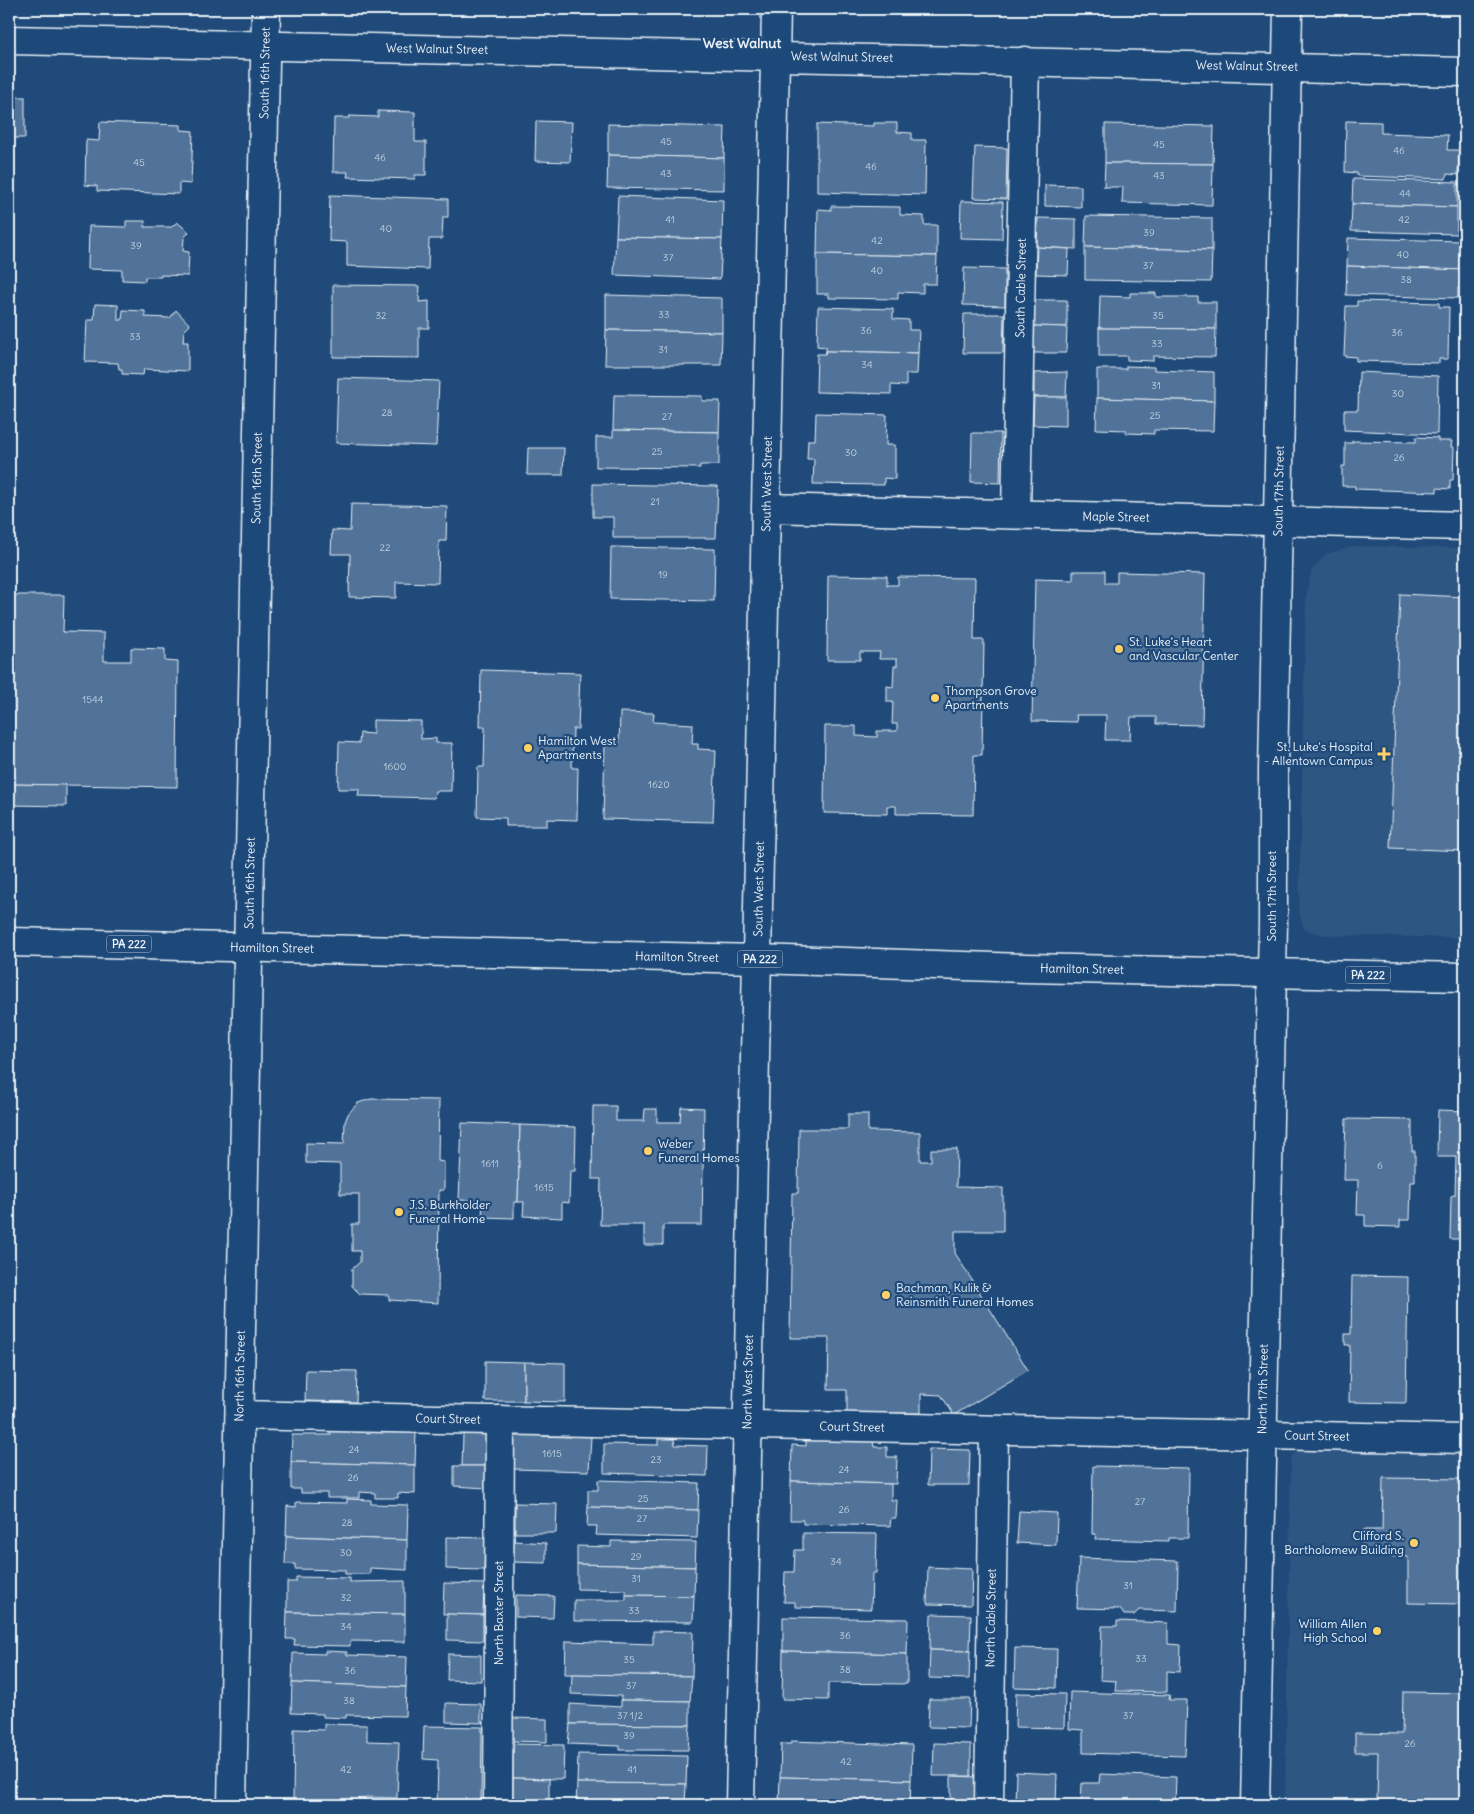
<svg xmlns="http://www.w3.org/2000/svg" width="1474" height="1814" viewBox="0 0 1474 1814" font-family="Delius,sans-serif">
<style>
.built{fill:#2e5683}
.building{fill:#517399;stroke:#e8f1f8}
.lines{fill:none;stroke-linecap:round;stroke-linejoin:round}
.minor-casing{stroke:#e8f1f8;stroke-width:31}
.major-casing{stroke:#e8f1f8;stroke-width:31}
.minor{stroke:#1f4a7a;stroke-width:28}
.major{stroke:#1f4a7a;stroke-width:28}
.poi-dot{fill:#ffd166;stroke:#1f4a7a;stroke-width:2}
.labels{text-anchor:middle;stroke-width:4.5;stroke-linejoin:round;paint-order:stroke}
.number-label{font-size:10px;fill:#c2d2e0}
.shield{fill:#1f4a7a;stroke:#acbfd2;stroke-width:1}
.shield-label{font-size:11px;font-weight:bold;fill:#e8f1f8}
.street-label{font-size:12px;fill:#e8f1f8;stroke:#1f4a7a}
.poi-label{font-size:12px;fill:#e8f1f8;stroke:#1f4a7a;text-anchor:start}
.neighbourhood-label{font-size:14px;font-weight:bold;fill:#e8f1f8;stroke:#1f4a7a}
</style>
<rect width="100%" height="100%" fill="#1f4a7a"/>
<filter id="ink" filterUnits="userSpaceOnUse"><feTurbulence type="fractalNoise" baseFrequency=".02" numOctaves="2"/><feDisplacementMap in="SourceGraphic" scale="10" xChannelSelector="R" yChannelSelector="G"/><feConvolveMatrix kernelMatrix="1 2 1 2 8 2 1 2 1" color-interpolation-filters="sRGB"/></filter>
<g filter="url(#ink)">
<g class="built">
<path d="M1354 546 1465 548V938L1324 935 1304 929 1299 912 1306 596 1312 570 1326 554Z"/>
<path d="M1301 1448 1465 1453V1805H1285L1291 1457Z"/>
</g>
<g class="building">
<rect x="9" y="97" width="16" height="41"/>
<path d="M378 111 415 112V142H426V175H415V179L347 177 348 172H333L334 118H349V116L378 117Z"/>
<path d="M536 121 572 122 570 162 535 161Z"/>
<path d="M1346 121 1381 122V133L1448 135 1447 150H1459L1458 175 1447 174 1446 179 1357 176V173L1345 172Z"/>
<path d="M100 122 181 125V130L193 131 191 184 179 183V194L97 191V186L85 185 86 140 99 141Z"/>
<path d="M874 123H897V132L912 133V140H926L925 195 817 192V124L874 126Z"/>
<path d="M608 124 725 127 724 158 608 155Z"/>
<path d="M1105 124 1214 126 1213 164 1105 163Z"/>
<path d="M975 147 1007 148 1006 199 973 198Z"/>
<path d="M608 155 724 158V190L607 188Z"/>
<path d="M1105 163 1213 164 1212 205 1122 203 1123 187H1104Z"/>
<path d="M1353 179 1457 182V207L1352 204Z"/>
<path d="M1045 185 1081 186V207L1045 206Z"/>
<path d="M330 195 448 199V217H443L442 239H429L428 269 347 266V242L329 241Z"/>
<path d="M618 196 723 200 722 239 616 237Z"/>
<path d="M961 201 1003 202 1002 239 960 238Z"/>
<path d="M1352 204 1457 207V234L1351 231Z"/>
<path d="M831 206 900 207V215L924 216V225H937V256L817 254 818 209 831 210Z"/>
<path d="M1086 216 1212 218V250L1085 247Z"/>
<path d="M1038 218 1076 219V249L1037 247Z"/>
<path d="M126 221H145V227H172L177 222 189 232 184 238 183 251 189 252 188 276 161 275V277H145V281L122 280V270L88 269 89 226 126 227Z"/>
<path d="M616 237 722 239 720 279 614 275Z"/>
<path d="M1348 238 1460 241 1459 270 1347 266Z"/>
<path d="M1037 247 1069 249 1068 275 1036 274Z"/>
<path d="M1085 247 1212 250 1211 282 1085 280Z"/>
<path d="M817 254 937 256 936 284H923V293L898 292V299L829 298V294H817Z"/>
<path d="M1347 266 1465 270V288H1458V298L1346 295Z"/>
<path d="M964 268 1005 269V306L963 305Z"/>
<path d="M333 285 420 286 419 302 429 301V328H419V358L333 357Z"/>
<path d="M1130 293H1156V297H1198V302H1216V329L1099 328 1100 296 1130 297Z"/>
<path d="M606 295 722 298V332L606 330Z"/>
<path d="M1033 300H1067V327L1032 326Z"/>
<path d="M1357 301 1439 303V307H1449L1448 359H1439V363L1356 361V357L1344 356 1346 306H1357Z"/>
<path d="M95 304 118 305V320H122L123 310 145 311V317L170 318 176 310 190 325 184 331 183 342H188V371L144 369 143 375 122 374V369H119L118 363 85 362 87 320H94Z"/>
<path d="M818 307 893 309V319L909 320V330H919L918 353 826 351V347L817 346Z"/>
<path d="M964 314H1004L1003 353H963Z"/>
<path d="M1032 326 1067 327 1066 353H1032Z"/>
<path d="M1099 328 1216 329 1215 357 1153 356V361L1127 360V356H1099Z"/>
<path d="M606 330 722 332 721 365H605Z"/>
<path d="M826 351 918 353 917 374H906V386L891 385V394L816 392 817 354H825Z"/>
<path d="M1126 366 1154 367V370L1214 372V401L1097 398V369H1126Z"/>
<path d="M1067 372 1066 397H1034V373Z"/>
<path d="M1359 372 1438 376 1437 434 1344 430V410H1358Z"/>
<path d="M338 378 439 381 436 446 336 443Z"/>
<path d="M614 395 702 396V401H720L719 432 613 430Z"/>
<path d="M1034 397H1066V426L1033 425Z"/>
<path d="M1097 398 1214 401 1213 431 1154 430V434L1126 433 1127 430 1096 429Z"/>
<path d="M816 413 887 415 886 445H895V479L884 478V485L813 484 814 459H807L808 440H815Z"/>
<path d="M613 430 719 432V465H700V468L596 467V437H613Z"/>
<path d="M972 433H1001L1000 483 971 482Z"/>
<path d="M1416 437 1438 438V441H1452L1451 447H1454L1453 480H1450V489L1437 488V492L1355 489V486H1342V466H1345V443H1352V441L1416 442Z"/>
<path d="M528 448H564L563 475H527Z"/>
<path d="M593 484 718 486 716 538H613V517H593Z"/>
<path d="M351 504 447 506 446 541H439L438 583 396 582V598L349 597 350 554H331L332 530 350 531Z"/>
<path d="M611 547 715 549 714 601 610 599Z"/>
<path d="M1073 571H1105V583H1117V572L1205 574 1202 725 1156 724V717H1131L1130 740H1105L1106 715H1076L1077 722 1032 721 1035 579 1073 580Z"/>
<path d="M828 575 887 576V585H898V577L975 578 974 640H984L982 755H974L973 815 896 814V806H887V814L824 813 825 726H856V736L877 737V731H897V724H892L893 702H887V686L893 687 894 666H897V659H879L880 652H860V660H827Z"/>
<path d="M1400 594 1465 597V851L1390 848Z"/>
<path d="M9 595H64L63 632 104 633V661H131V648L165 649V661L178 662 177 787 9 784Z"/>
<path d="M481 670 580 673 578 729H573L572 768H578L577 820 547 819V826H506V818L477 817 478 767H484L485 727H480Z"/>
<path d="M620 712 654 713 653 722 693 724 692 744H698V749L716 750 713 822 603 819 605 744 619 745Z"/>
<path d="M373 720 421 721V739L436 738V743H452L451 791H435L434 798 358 796 359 789H338L339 742 359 743 360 733 373 734Z"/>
<path d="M9 784 66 785V806L9 805Z"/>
<path d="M371 1099 439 1100 438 1161 444 1162V1190H439L438 1303 389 1300V1295L360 1294 352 1286V1269L360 1262V1251H352V1224H359V1194H340V1164L306 1163V1143L344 1144 345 1122 348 1114 358 1103Z"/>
<path d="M593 1106H616V1121H644L645 1109H657V1122H680L681 1107 704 1108 702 1225H663V1245H644V1225H600L601 1179H592Z"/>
<path d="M1438 1110 1465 1111V1239H1450L1451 1196 1455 1195 1456 1157H1437Z"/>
<path d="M848 1114H868V1131L920 1132V1161H931V1149H957L956 1187 1003 1188V1231H955V1253L1028 1370 954 1415 941 1395 921 1394V1413H847V1390H828L829 1338H790L792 1193H798L799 1129H848Z"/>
<path d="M1346 1119 1412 1120V1151H1415V1182H1411L1410 1220H1400V1227L1365 1226V1215H1357L1358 1180H1344Z"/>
<path d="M462 1123 520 1125 518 1202H514V1218L482 1217 483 1201 459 1200Z"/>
<path d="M520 1125 576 1127 575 1171H570L569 1203 562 1202V1218L523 1216 524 1202H518Z"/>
<path d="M1352 1276 1408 1277 1406 1403 1349 1402 1350 1345H1345V1334H1351Z"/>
<path d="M1463 1353H1465V1407L1462 1406Z"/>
<path d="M485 1361 524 1362V1401H485Z"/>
<path d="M524 1362 565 1363V1402L524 1401Z"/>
<path d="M306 1370 357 1371 356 1402 305 1401Z"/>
<path d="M330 1431 416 1432 415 1465 291 1462 292 1435H331Z"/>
<path d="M570 1431H587V1436L591 1437 589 1471 513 1469 514 1436H521V1432H540V1436L570 1437Z"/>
<path d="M463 1434H486V1466H462Z"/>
<path d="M658 1439H674L675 1445 708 1446 707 1476 604 1473V1444L658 1445Z"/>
<path d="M806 1440 873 1441 874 1447H887V1457H897L896 1484 791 1481 792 1445 806 1446Z"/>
<path d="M929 1449 970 1450 969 1485H928Z"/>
<path d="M291 1462 415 1465V1494L398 1493V1498H375V1493L359 1492V1498H327V1493H301V1489H291Z"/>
<path d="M454 1466H486V1488L454 1486Z"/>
<path d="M1093 1466 1189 1468 1188 1538H1169V1541L1095 1539 1096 1534H1092Z"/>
<path d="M1383 1478 1465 1479V1604L1408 1603V1557L1362 1556 1363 1530H1382Z"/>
<path d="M598 1480 699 1483 698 1510 588 1507V1490H598Z"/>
<path d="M791 1481 891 1484V1500H897L896 1518H891L890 1526 803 1524V1520H790Z"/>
<path d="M347 1499 371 1500V1504L408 1505 407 1540 286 1536 287 1506 296 1507V1502L347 1503Z"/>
<path d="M515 1503 557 1504 556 1533H515Z"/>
<path d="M588 1507 698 1510 697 1538 596 1535 597 1526H587Z"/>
<path d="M1019 1511 1057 1513 1056 1545 1017 1543Z"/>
<path d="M803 1533 877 1534 876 1573H872L871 1609 795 1607V1602H784L785 1572H794L795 1550H803Z"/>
<path d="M286 1536 407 1540V1570L370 1568V1574H345V1570L295 1569V1564H285Z"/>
<path d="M446 1537 485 1538 484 1570 446 1569Z"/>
<path d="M514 1541 546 1543V1563L513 1562Z"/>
<path d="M611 1541 696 1542 695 1567 577 1564V1546L611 1547Z"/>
<path d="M1079 1558 1178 1561 1177 1611 1139 1610 1134 1615H1124L1120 1609 1077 1608Z"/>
<path d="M577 1564 695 1567 694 1596 626 1595V1590L577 1589Z"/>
<path d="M928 1567 972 1569 971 1605 927 1604Z"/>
<path d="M296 1577 350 1578V1582L405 1581V1614L287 1612V1582H296Z"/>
<path d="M444 1583 484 1584 483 1615 443 1614Z"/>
<path d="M516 1595 554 1596 553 1618 516 1617Z"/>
<path d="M626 1595 694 1596 693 1622 574 1621V1600H626Z"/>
<path d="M287 1612 405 1614V1642L350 1641V1646L294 1645 295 1639H286Z"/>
<path d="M447 1614 483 1615V1641L447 1640Z"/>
<path d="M931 1614 971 1615 970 1651 930 1650Z"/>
<path d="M783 1617 908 1619 907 1654 783 1651Z"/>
<path d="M1117 1621 1168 1623V1644L1181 1645 1180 1672 1167 1671V1692L1115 1691 1116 1681 1100 1680 1102 1626H1117Z"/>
<path d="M653 1631 693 1632 692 1676 565 1674 566 1641 653 1644Z"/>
<path d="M1015 1648 1057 1649 1056 1688 1014 1687Z"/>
<path d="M930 1650 970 1651 969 1679 929 1678Z"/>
<path d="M325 1651 347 1652V1655L407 1657 406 1687 292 1683 293 1653 325 1654Z"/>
<path d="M783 1651 907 1654V1684L828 1683V1700L782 1699Z"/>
<path d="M448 1654 481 1655V1681L447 1680Z"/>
<path d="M572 1674 692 1676 690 1701 621 1700V1696L571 1694Z"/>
<path d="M292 1683 406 1687 405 1716 346 1715V1718L323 1717V1714L291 1713Z"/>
<path d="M1070 1692 1170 1695 1169 1700H1187L1185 1756 1083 1753V1730L1069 1729Z"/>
<path d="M1403 1692 1465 1693V1805H1377L1378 1752H1355V1733L1402 1734Z"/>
<path d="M1016 1693 1065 1694 1064 1728 1015 1727Z"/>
<path d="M929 1699H970L969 1728 928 1727Z"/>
<path d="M621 1700 690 1701V1725L570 1724V1704L621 1707Z"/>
<path d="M446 1703 481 1704V1723L446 1722Z"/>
<path d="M512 1718 547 1719V1742L512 1741Z"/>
<path d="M324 1724 367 1725V1741L399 1742 397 1798 365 1797V1805H321V1801L293 1800 294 1729 324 1730Z"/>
<path d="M570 1724 690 1725 688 1750H620V1746L568 1744Z"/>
<path d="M424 1726 482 1727 481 1805H437L438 1760 423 1759Z"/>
<path d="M791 1741 912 1745 911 1780 780 1777 781 1744H791Z"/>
<path d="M934 1743 971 1744V1776H933Z"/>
<path d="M513 1744 564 1745 563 1779 513 1778Z"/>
<path d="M578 1754 687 1756 686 1784 577 1783Z"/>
<path d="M1016 1772 1057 1774 1056 1805H1015Z"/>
<path d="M1100 1774 1176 1777 1175 1805H1081L1082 1783H1099Z"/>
<path d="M951 1776 976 1777 975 1805H951Z"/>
<path d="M780 1777 911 1780 910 1805 779 1804Z"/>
<path d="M513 1778 549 1779V1805H513Z"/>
<path d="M577 1783 686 1784 685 1805H576Z"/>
</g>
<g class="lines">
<g class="minor-casing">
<g id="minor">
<path d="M9 40 1465 72"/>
<path d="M767 508 1465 526"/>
<path d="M1016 514 1025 61"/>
<path d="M240 1415 1465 1439"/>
<path d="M232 1805 266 9"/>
<path d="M498 1805 500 1420"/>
<path d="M740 1805 776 9"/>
<path d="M989 1805 994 1430"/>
<path d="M1255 1805 1273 923V770L1288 9"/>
</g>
</g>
<g class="major-casing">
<path id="major" d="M9 942 758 959 1026 968 1465 977"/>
</g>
<use href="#minor" class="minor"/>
<use href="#major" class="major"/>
</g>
</g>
<g class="poi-dot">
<circle cx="1119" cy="649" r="5"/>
<circle cx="935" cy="698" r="5"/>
<circle cx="528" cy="748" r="5"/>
<path d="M1381.5 746.5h5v5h5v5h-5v5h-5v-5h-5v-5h5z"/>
<circle cx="648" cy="1151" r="5"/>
<circle cx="399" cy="1212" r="5"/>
<circle cx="886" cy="1295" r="5"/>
<circle cx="1414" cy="1543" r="5"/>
<circle cx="1377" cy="1631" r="5"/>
</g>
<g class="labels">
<g class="number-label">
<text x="666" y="145">45</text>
<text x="1159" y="148">45</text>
<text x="1399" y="154">46</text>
<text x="380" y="161">46</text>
<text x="139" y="166">45</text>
<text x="871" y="170">46</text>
<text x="666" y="177">43</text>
<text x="1159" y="179">43</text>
<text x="1405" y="197">44</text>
<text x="670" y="223">41</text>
<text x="1404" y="223">42</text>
<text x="386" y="232">40</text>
<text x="1149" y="236">39</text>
<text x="877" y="244">42</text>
<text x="136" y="249">39</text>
<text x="1403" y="258">40</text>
<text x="668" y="261">37</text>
<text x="1148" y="269">37</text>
<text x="877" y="274">40</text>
<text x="1406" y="283">38</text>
<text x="664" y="318">33</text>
<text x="381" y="319">32</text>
<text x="1158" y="319">35</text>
<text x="866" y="334">36</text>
<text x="1397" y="336">36</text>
<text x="135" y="340">33</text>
<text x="1157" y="347">33</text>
<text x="663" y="353">31</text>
<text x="867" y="368">34</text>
<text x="1156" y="389">31</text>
<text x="1398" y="397">30</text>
<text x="387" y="416">28</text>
<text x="1155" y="419">25</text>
<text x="667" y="420">27</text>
<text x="657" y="455">25</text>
<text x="851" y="456">30</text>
<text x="1399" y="461">26</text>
<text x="655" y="505">21</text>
<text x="385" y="551">22</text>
<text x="663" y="578">19</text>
<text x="93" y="703">1544</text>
<text x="395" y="770">1600</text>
<text x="659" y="788">1620</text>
<text x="490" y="1167">1611</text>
<text x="1380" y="1169">6</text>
<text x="544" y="1191">1615</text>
<text x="354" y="1453">24</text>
<text x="552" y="1457">1615</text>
<text x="656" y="1463">23</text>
<text x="844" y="1473">24</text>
<text x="353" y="1481">26</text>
<text x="643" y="1502">25</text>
<text x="1140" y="1505">27</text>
<text x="844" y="1513">26</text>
<text x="642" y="1522">27</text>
<text x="347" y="1526">28</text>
<text x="346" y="1556">30</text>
<text x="636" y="1560">29</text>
<text x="836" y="1565">34</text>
<text x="636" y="1582">31</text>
<text x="1128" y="1589">31</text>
<text x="346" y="1601">32</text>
<text x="634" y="1614">33</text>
<text x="346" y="1630">34</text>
<text x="845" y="1639">36</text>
<text x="1141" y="1662">33</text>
<text x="629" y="1663">35</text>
<text x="845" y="1673">38</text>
<text x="350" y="1674">36</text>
<text x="631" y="1689">37</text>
<text x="349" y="1704">38</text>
<text x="630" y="1719">37 1/2</text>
<text x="1128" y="1719">37</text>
<text x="629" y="1739">39</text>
<text x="1410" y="1747">26</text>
<text x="846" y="1765">42</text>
<text x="346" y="1773">42</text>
<text x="632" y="1773">41</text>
</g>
<g class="shield">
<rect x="106.5" y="935.5" width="45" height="17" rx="4"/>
<rect x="737.5" y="950.5" width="45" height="17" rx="4"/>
<rect x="1345.5" y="966.5" width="45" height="17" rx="4"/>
</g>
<g class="shield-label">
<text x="129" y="948">PA 222</text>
<text x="760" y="963">PA 222</text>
<text x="1368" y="979">PA 222</text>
</g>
<g class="street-label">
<text transform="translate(437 49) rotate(1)" y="4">West Walnut Street</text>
<text transform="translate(842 57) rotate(1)" y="4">West Walnut Street</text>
<text transform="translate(1247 66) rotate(1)" y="4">West Walnut Street</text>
<text transform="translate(265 73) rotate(-89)" y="4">South 16th Street</text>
<text transform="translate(1021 288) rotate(-89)" y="4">South Cable Street</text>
<text transform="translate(257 478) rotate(-89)" y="4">South 16th Street</text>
<text transform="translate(767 484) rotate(-89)" y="4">South West Street</text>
<text transform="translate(1279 491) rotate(-89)" y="4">South 17th Street</text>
<text transform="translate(1116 517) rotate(1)" y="4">Maple Street</text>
<text transform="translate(250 883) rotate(-89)" y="4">South 16th Street</text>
<text transform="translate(759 889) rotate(-89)" y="4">South West Street</text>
<text transform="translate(1272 896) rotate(-90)" y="4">South 17th Street</text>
<text transform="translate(272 948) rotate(1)" y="4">Hamilton Street</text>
<text transform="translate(677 957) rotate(1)" y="4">Hamilton Street</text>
<text transform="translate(1082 969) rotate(1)" y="4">Hamilton Street</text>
<text transform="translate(240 1376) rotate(-89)" y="4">North 16th Street</text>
<text transform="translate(748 1382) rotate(-89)" y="4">North West Street</text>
<text transform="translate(1263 1389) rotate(-89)" y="4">North 17th Street</text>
<text transform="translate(448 1419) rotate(1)" y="4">Court Street</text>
<text transform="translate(852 1427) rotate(1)" y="4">Court Street</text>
<text transform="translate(1317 1436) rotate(1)" y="4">Court Street</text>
<text transform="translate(499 1613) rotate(-90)" y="4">North Baxter Street</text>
<text transform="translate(991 1618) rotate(-89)" y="4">North Cable Street</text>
</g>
<g class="poi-label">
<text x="1129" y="646">St. Luke's Heart<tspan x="1129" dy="14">and Vascular Center</tspan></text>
<text x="945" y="695">Thompson Grove<tspan x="945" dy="14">Apartments</tspan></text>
<text x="538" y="745">Hamilton West<tspan x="538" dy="14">Apartments</tspan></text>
<text x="1373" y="751" text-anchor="end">St. Luke's Hospital<tspan x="1373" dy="14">- Allentown Campus</tspan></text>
<text x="658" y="1148">Weber<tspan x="658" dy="14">Funeral Homes</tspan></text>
<text x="409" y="1209">J.S. Burkholder<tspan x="409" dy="14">Funeral Home</tspan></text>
<text x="896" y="1292">Bachman, Kulik &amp;<tspan x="896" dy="14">Reinsmith Funeral Homes</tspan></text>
<text x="1404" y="1540" text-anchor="end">Clifford S.<tspan x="1404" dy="14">Bartholomew Building</tspan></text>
<text x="1367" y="1628" text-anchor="end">William Allen<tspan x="1367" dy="14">High School</tspan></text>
</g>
<g class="neighbourhood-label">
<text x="742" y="48">West Walnut</text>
</g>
</g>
<rect width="1474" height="1814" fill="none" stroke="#1f4a7a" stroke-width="30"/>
<rect x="15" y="15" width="1444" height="1784" fill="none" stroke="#e8f1f8" stroke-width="2" filter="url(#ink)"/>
</svg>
